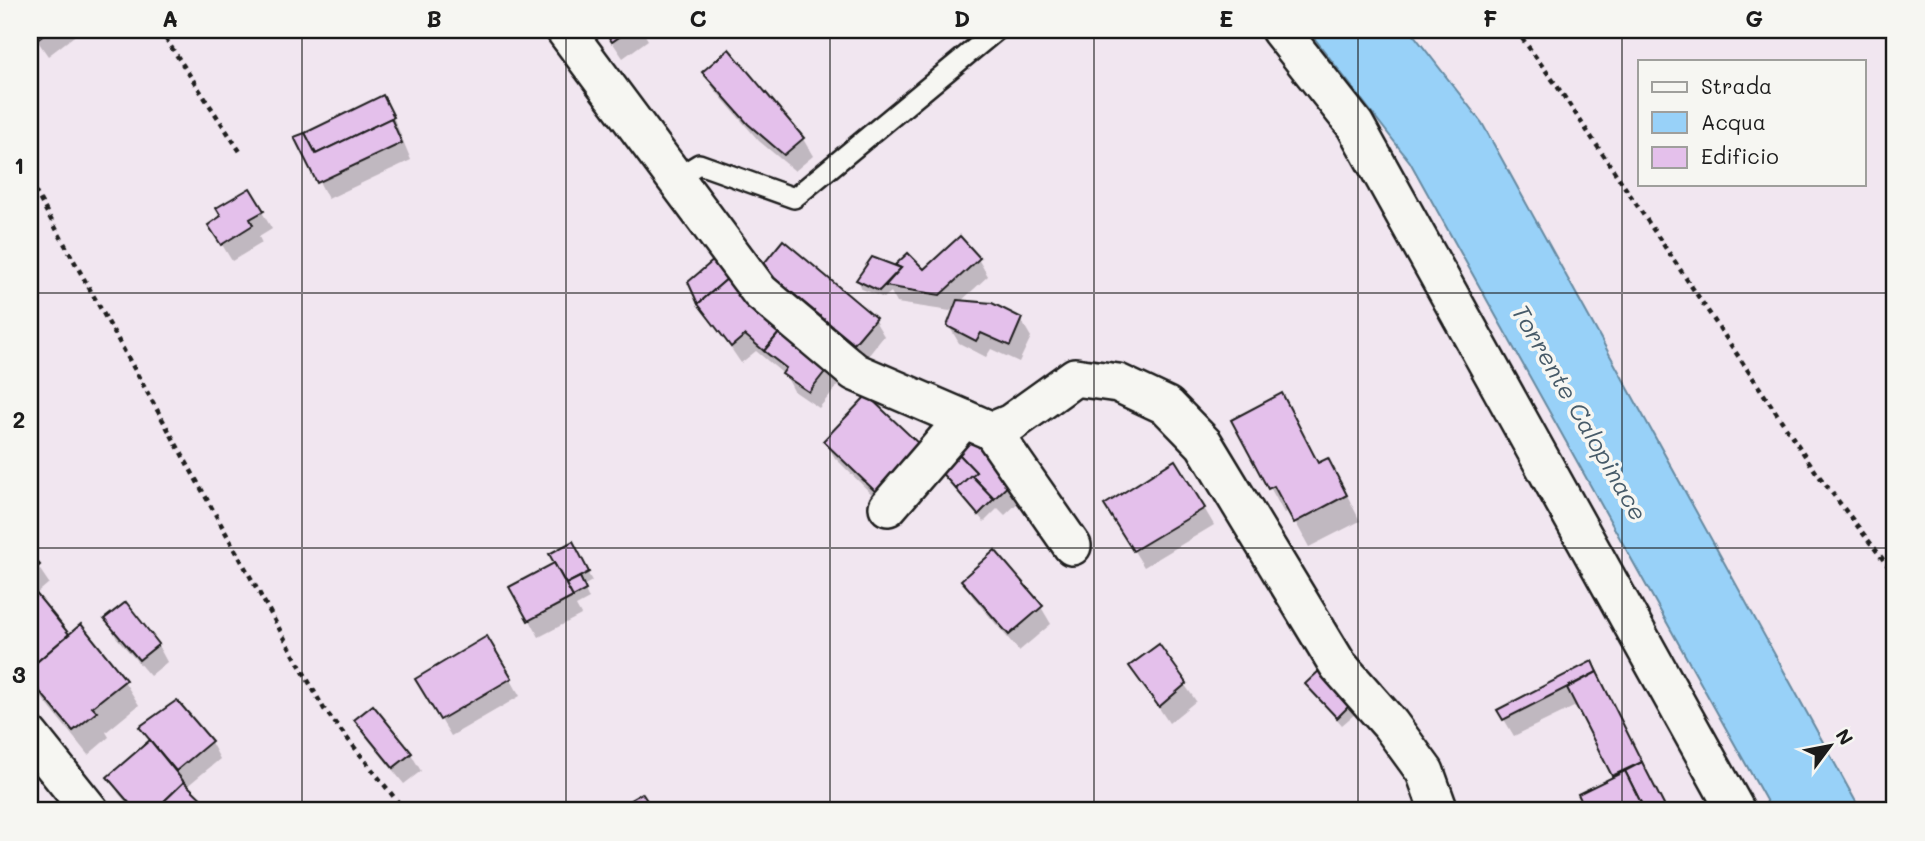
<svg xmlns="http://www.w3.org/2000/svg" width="1925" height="841" viewBox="0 0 1925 841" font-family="Mali,sans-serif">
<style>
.water{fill:#98d1f8;stroke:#6689a0;stroke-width:2}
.shadow{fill:#0003}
.building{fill:#e4c0eb;stroke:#1c1c1c;stroke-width:2}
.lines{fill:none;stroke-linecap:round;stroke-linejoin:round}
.service-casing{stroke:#1c1c1c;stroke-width:24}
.minor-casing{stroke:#1c1c1c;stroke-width:42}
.path{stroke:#1c1c1c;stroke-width:4.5;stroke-dasharray:5 5;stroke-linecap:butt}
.service{stroke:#f6f6f2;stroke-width:19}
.minor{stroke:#f6f6f2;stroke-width:37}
.grid{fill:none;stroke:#1c1c1c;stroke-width:2;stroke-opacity:0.55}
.labels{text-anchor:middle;stroke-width:7;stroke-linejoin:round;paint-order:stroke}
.water-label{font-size:24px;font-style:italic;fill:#475b69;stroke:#f6f6f2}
.neatline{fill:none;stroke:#1c1c1c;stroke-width:2.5}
.grid-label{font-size:23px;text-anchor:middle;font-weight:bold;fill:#1c1c1c}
</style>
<rect width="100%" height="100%" fill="#f1e6f0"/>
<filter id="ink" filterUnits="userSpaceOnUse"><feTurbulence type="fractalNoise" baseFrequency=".0143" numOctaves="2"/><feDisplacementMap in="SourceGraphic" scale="14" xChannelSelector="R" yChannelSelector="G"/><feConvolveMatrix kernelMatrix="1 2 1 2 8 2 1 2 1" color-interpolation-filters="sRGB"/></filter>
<g filter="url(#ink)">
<path class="water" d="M1308 30H1410L1482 123 1861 811H1772L1410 162Z"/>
<g class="shadow">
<path d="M30 30H82L48 56Z"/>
<path d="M604 30H642L648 40 623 58Z"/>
<path d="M704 72 803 139 813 156 795 171 759 141 714 89Z"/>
<path d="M392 114 411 160 328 199 297 138Z"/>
<path d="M249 190 272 229 259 237 262 243 232 261 210 225 224 217Z"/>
<path d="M873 259 900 270 898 265 924 271 978 259 988 276 960 302 1021 320 1031 337 1019 362 991 349 986 357 959 343 949 326 957 305 950 311 897 303 891 292 884 298 862 289 858 280Z"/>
<path d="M763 268 874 319 884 336 865 360 773 285Z"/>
<path d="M700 303 830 366 840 383 819 408 794 391 786 376 756 351 741 363Z"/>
<path d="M1234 421 1319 464 1342 485 1360 521 1309 547 1289 510 1284 513Z"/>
<path d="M973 434 1024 497 1005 515 998 508 984 522 939 468Z"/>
<path d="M825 441 929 463 887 509 835 458Z"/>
<path d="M1204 508 1214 525 1144 567 1116 522Z"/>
<path d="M572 544 592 581 583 586 589 599 576 606 581 615 539 637 512 587 556 564Z"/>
<path d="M30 555 49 583 35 595 69 637 124 681 139 705 106 732 109 737 88 755 30 683Z"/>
<path d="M963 580 1041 607 1051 624 1019 651 973 597Z"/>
<path d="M125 605 158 645 167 662 150 676 116 637 107 620Z"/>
<path d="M487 638 520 696 451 736 417 680Z"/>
<path d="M1158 646 1196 701 1169 723 1131 666Z"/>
<path d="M1591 664 1601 680 1665 811H1588L1580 795 1615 777 1578 705 1514 736 1499 711Z"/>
<path d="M1320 671 1356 713 1342 725 1307 684Z"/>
<path d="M373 707 411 754 421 771 404 784 366 737 356 720Z"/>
<path d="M141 727 211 742 220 759 186 787 212 811H134L119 794 110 777 150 742Z"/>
</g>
<g class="building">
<path d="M30 30H50L37 40Z"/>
<path d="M604 30H629L612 42Z"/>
<path d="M729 49 804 138 784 155 748 124 702 72Z"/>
<path d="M383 95 394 117 316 154 305 133Z"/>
<path d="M391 118 402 143 317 183 294 137 305 133 316 154Z"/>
<path d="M250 188 264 211 250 219 253 225 221 245 208 225 221 216 216 208Z"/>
<path d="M960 236 980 258 940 295 885 286 901 268 895 265 908 253 924 269Z"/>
<path d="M783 240 876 318 854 344 761 267Z"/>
<path d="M721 254 735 272 698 304 688 282Z"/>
<path d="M872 257 901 268 879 291 856 280Z"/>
<path d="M735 272 785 326 764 351 745 335 731 347 698 304Z"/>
<path d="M957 300 992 303 1022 318 1010 346 981 333 976 341 947 326Z"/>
<path d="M785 326 831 364 809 392 782 374 786 368 764 351Z"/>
<path d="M1282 393 1318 463 1328 458 1347 495 1294 523 1274 486 1268 489 1231 420Z"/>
<path d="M867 395 920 445 877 493 823 441Z"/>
<path d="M973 431 1015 479 994 499 971 475 976 472 955 450Z"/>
<path d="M955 450 976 472 956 489 937 468Z"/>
<path d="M1175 460 1205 508 1133 551 1104 505Z"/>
<path d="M971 475 994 499 978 515 956 489Z"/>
<path d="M573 541 589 572 566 584 549 554Z"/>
<path d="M995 550 1043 606 1009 635 961 580Z"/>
<path d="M30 553 40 565 30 574Z"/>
<path d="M554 563 573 597 528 621 509 587Z"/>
<path d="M580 577 586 590 573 597 566 584Z"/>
<path d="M30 586 69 634 30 668Z"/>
<path d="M126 602 159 644 139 660 104 619Z"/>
<path d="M81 624 126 680 92 707 97 712 73 731 30 680V668Z"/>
<path d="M487 636 512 678 440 720 415 679Z"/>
<path d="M1159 644 1187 683 1159 707 1129 666Z"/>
<path d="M1592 661 1597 672 1503 720 1497 710Z"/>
<path d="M1321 669 1352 703 1337 718 1305 684Z"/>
<path d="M1597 672 1642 762 1612 776 1567 688Z"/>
<path d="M177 700 212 741 176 771 139 727Z"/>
<path d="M373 705 412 753 393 768 354 720Z"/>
<path d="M150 740 184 782 154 811H136L107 777Z"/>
<path d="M1642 762 1667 811H1645L1625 771Z"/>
<path d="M1625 771 1645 811H1586L1578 794Z"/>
<path d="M184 782 214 811H154Z"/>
<path d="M642 793 654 811H612Z"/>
</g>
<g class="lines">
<g class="service-casing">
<path id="service" d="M676 178 699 164 794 198 997 30"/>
</g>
<g class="minor-casing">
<g id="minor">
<path d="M565 30 760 292 855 372 992 431 1011 423 1075 377 1118 383 1167 406 1204 444 1338 665 1390 724 1425 772 1439 811"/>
<path d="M1280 30 1355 125 1736 811"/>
<path d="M992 431 1072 546"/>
<path d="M888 507 964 419"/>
<path d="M30 736 90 811"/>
</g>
</g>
<g class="path">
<path d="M160 30 241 153"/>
<path d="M1516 30 1557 86 1816 472 1895 575"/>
<path d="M30 182 324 709 405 811"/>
</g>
<use href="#service" class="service"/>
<use href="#minor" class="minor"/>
</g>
</g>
<path class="grid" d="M302 30V811M566 30V811M830 30V811M1094 30V811M1358 30V811M1622 30V811M30 293H1895M30 548H1895"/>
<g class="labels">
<g class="water-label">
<text transform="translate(1579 413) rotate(60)" y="8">Torrente Calopinace</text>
</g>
</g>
<rect width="1925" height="841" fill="none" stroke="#f6f6f2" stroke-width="77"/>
<rect x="1638" y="60" width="228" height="126" fill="#f6f6f2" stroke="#9f9f9c" stroke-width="2"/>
<rect x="1652" y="82" width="35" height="10" fill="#f6f6f2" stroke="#9f9f9c" stroke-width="2"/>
<text x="1701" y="94" font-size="21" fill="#1c1c1c">Strada</text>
<rect x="1652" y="112" width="35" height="21" fill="#98d1f8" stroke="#9f9f9c" stroke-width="2"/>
<text x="1701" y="130" font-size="21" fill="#1c1c1c">Acqua</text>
<rect x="1652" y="147" width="35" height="21" fill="#e4c0eb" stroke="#9f9f9c" stroke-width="2"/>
<text x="1701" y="164" font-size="21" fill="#1c1c1c">Edificio</text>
<g transform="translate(1830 746) rotate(58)" stroke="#f6f6f2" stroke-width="5" paint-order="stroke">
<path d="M0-5L12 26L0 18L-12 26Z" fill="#1c1c1c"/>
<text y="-10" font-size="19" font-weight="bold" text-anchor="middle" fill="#1c1c1c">N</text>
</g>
<rect x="38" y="38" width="1848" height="764" class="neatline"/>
<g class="grid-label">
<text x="170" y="27">A</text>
<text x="434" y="27">B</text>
<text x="698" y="27">C</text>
<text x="962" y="27">D</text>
<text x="1226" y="27">E</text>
<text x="1490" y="27">F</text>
<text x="1754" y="27">G</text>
<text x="19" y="174">1</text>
<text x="19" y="428">2</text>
<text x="19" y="683">3</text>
</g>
</svg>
